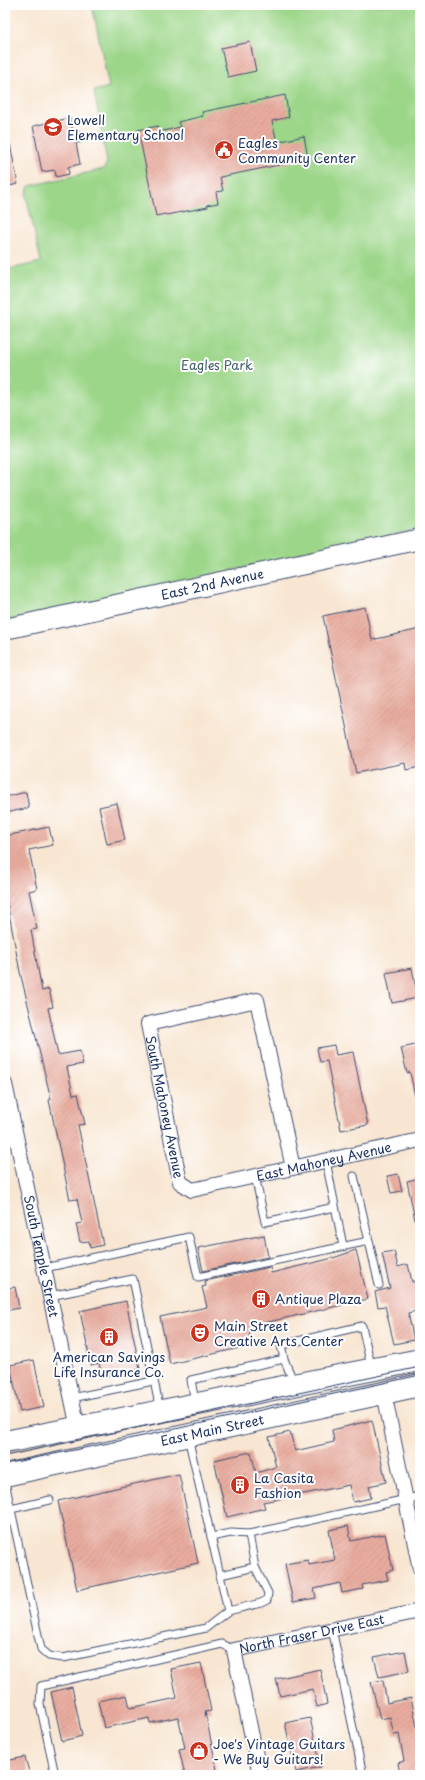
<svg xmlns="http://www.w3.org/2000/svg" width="425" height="1780" viewBox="0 0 425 1780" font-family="'Playpen Sans',sans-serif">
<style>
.green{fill:#9cd689;stroke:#5c8274}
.building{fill:url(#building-hatch)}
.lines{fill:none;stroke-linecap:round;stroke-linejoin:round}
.lane-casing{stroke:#3c4a6f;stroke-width:9}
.street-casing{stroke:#3c4a6f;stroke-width:16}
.secondary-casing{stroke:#3c4a6f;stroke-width:22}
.primary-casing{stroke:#3c4a6f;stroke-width:24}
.lane{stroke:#fff;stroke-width:7}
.street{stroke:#fff;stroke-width:14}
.secondary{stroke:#fff;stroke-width:20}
.primary{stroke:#fff;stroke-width:22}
.tram{stroke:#1b2f5e;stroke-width:1}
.labels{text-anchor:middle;stroke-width:4;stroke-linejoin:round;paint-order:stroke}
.poi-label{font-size:13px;fill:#1b2f5e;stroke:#fff;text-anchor:start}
.park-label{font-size:13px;fill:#42616b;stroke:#fff}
.street-label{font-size:13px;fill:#1b2f5e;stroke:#fff}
</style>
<defs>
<pattern id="building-hatch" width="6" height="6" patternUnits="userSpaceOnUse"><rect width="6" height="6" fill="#e9ac9f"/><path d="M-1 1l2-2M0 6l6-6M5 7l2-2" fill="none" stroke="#c7948b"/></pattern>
</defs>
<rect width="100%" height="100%" fill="#fff"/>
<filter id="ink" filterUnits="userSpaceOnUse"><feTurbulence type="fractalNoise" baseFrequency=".025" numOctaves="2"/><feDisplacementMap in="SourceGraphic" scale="8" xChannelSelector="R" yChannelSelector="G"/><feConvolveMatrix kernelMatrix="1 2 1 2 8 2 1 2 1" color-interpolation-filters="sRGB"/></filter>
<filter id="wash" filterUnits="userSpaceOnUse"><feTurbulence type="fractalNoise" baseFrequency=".012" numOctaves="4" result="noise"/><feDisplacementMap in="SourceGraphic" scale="16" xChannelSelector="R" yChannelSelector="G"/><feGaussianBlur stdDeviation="0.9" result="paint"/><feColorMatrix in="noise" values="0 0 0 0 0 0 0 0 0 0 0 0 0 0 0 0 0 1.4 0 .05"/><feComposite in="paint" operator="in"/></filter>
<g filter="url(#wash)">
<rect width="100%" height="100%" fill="#f8e6d2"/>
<path class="green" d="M92 5H420V529L5 621V270L41 262 26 195 29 186 104 169 107 162 94 91 109 87Z"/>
<g id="blocks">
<g class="building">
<path d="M250 42 256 71 228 77 221 48Z"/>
<path d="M285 95 289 117 272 121 277 142 304 136 308 159 220 177 223 191 216 192 218 203 207 205 208 207 166 215 165 214 156 216 138 130 158 126 159 132 180 127 178 122 203 116 202 112Z"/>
<path d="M70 118 73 131 79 130 82 142 76 143 80 164 68 167 69 174 56 177 55 170 42 172 33 126Z"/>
<path d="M5 144H10L18 184 5 187Z"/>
<path d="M365 607 372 640 420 629V767L406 770 405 763 356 773 323 616Z"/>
<path d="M26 792 29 808 5 813V797Z"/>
<path d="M117 803 125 840 107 844 99 807Z"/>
<path d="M49 827 53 845 29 850 37 889 29 891 37 929 31 930 42 991 49 989 53 1007 48 1008 58 1055 80 1051 83 1064 67 1067 73 1095 78 1094 85 1124 78 1125 103 1245 90 1248 89 1241 80 1242 76 1224 82 1223 77 1199 70 1200 49 1100 51 1099 20 972 5 892V865H9L5 836Z"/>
<path d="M412 968 418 998 392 1003 386 973Z"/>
<path d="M420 1044V1096L415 1097 410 1072 407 1073 401 1048Z"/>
<path d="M334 1045 336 1055 353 1052 368 1125 341 1130 327 1061 320 1062 317 1048Z"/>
<path d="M398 1174 402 1191 391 1193 387 1176Z"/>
<path d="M420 1178V1220H415L407 1181Z"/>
<path d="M264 1235 268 1257 203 1271 198 1248Z"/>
<path d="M356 1250 368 1299 251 1326 248 1346 170 1364 160 1317 207 1307 202 1287 206 1286 205 1281 270 1267 271 1273 333 1258Z"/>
<path d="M394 1251 398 1267 408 1264 412 1282 420 1280V1310L408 1313 414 1340 394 1344 385 1306 378 1307 375 1292 390 1288 382 1253Z"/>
<path d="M15 1287 19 1308 5 1311V1289Z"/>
<path d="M126 1301 140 1369 102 1377 99 1363 91 1365 80 1311Z"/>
<path d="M34 1360 44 1407 20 1412 10 1365Z"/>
<path d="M372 1420 386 1482 369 1486 371 1498 353 1502 349 1485 263 1502 265 1508 227 1517 214 1460 251 1452 256 1473 276 1467 269 1437 290 1432 295 1451 334 1442 332 1430Z"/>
<path d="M179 1474 198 1563 77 1590 58 1501Z"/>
<path d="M348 1526 351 1541 385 1534 393 1570 386 1572 388 1580 362 1585 363 1589 342 1593 340 1583 314 1589 316 1598 293 1602 285 1564 308 1560 309 1565 335 1560 329 1530Z"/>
<path d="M405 1651 409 1671 379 1677 374 1657Z"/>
<path d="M201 1663 211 1711 205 1712 217 1770 185 1775 179 1749 185 1748 178 1717 150 1723 149 1718 104 1728 98 1701 127 1695 130 1708 177 1698 171 1669Z"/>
<path d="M320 1669 327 1704 317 1707 313 1689 280 1696 276 1679Z"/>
<path d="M383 1680 387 1703 411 1698 420 1741V1775H400L398 1763 404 1761 399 1734 394 1735 390 1717 380 1719 371 1682Z"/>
<path d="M72 1687 82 1736 62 1741 51 1692Z"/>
<path d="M310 1718 321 1767 296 1772 285 1723Z"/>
<path d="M25 1757 29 1772 5 1775V1761Z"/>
</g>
</g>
</g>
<g filter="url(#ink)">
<use href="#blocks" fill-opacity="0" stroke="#3c4a6f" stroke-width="1"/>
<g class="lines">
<g class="lane-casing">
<g id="lane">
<path d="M326 1161 343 1246"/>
<path d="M255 1176 265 1222 335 1207"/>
<path d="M369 1241 379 1285"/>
<path d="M44 1268 189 1237 198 1277 369 1241 354 1176"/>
<path d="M50 1296 133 1279 160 1410"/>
<path d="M284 1359 294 1383"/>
<path d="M72 1398 153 1381"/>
<path d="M195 1402 191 1380 284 1359 281 1345 362 1326 371 1366"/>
<path d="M188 1437 220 1575"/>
<path d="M5 1482 41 1649 49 1656 63 1658 206 1628 228 1611 261 1603 267 1600 268 1593 255 1567 249 1534"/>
<path d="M11 1509 50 1500"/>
<path d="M211 1537 231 1533 249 1534 420 1496"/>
<path d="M228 1611 220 1575 255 1567"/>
<path d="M332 1629 363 1775"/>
<path d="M55 1775 40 1704 41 1686 222 1644 234 1650"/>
</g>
</g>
<g class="street-casing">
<g id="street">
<path id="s1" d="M5 1084 78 1428"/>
<path id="s2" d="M293 1168 257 1000 148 1024 180 1182 192 1190C268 1174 344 1157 420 1140"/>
<path d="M384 1393 420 1569"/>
<path id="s3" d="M260 1775 234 1650 420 1611"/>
</g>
</g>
<g class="secondary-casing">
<g id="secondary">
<path id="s4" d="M5 629 420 539"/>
</g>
</g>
<g class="primary-casing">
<g id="primary">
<path d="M5 1442 420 1360"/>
<path id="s5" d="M5 1475 420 1385"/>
</g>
</g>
<use href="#lane" class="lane"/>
<use href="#street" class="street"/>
<use href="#secondary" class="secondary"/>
<use href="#primary" class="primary"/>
<g class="tram">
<path d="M5 1456 420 1367"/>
<path d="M5 1464 148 1435 420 1375"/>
</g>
</g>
</g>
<defs>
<g id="school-disc" transform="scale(1)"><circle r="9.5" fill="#c8321e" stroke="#fff"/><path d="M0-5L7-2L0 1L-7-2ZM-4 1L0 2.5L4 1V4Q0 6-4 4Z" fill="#fff"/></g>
<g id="civic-disc" transform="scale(1)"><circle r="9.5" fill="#c8321e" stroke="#fff"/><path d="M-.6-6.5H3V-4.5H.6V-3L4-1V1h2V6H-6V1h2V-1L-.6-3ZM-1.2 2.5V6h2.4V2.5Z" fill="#fff"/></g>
<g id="building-disc" transform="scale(1)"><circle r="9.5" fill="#c8321e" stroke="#fff"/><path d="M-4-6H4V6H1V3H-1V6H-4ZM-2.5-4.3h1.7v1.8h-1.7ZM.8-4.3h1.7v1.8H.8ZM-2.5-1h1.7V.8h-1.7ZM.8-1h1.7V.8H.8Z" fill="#fff"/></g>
<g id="theatre-disc" transform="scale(1)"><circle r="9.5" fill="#c8321e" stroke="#fff"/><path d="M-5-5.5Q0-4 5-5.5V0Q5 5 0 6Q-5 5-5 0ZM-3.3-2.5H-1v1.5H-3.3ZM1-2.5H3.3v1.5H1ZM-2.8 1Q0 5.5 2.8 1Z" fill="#fff"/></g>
<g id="shop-disc" transform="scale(1)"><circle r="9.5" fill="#c8321e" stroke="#fff"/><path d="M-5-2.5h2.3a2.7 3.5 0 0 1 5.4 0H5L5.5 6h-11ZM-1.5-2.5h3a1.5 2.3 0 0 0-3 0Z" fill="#fff"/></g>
</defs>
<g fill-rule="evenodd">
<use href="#school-disc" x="53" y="127"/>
<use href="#civic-disc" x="224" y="150"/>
<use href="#building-disc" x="261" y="1299"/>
<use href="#theatre-disc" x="200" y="1333"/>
<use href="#building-disc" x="109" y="1337"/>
<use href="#building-disc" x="240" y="1485"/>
<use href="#shop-disc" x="199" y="1751"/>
</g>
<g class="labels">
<g class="poi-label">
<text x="67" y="125">Lowell<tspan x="67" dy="15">Elementary School</tspan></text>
<text x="238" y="148">Eagles<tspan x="238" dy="15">Community Center</tspan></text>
<text x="275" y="1304">Antique Plaza</text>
<text x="214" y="1331">Main Street<tspan x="214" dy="15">Creative Arts Center</tspan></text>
<text x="109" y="1362" text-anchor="middle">American Savings<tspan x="109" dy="15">Life Insurance Co.</tspan></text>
<text x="254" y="1483">La Casita<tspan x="254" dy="15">Fashion</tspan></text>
<text x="213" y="1749">Joe's Vintage Guitars<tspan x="213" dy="15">- We Buy Guitars!</tspan></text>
</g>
<g class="park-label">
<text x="217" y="370">Eagles Park</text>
</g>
<g class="street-label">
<text dy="5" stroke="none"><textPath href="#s4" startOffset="212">East 2nd Avenue</textPath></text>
<text dy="5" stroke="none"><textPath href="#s2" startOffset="368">South Mahoney Avenue</textPath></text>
<text dy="5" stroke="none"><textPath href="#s2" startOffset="594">East Mahoney Avenue</textPath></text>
<text dy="5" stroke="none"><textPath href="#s1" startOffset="176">South Temple Street</textPath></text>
<text dy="5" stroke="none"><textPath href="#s5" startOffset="212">East Main Street</textPath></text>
<text dy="5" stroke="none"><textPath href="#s3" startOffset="207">North Fraser Drive East</textPath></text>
</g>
</g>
<rect width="425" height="1780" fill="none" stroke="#fff" stroke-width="20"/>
</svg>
